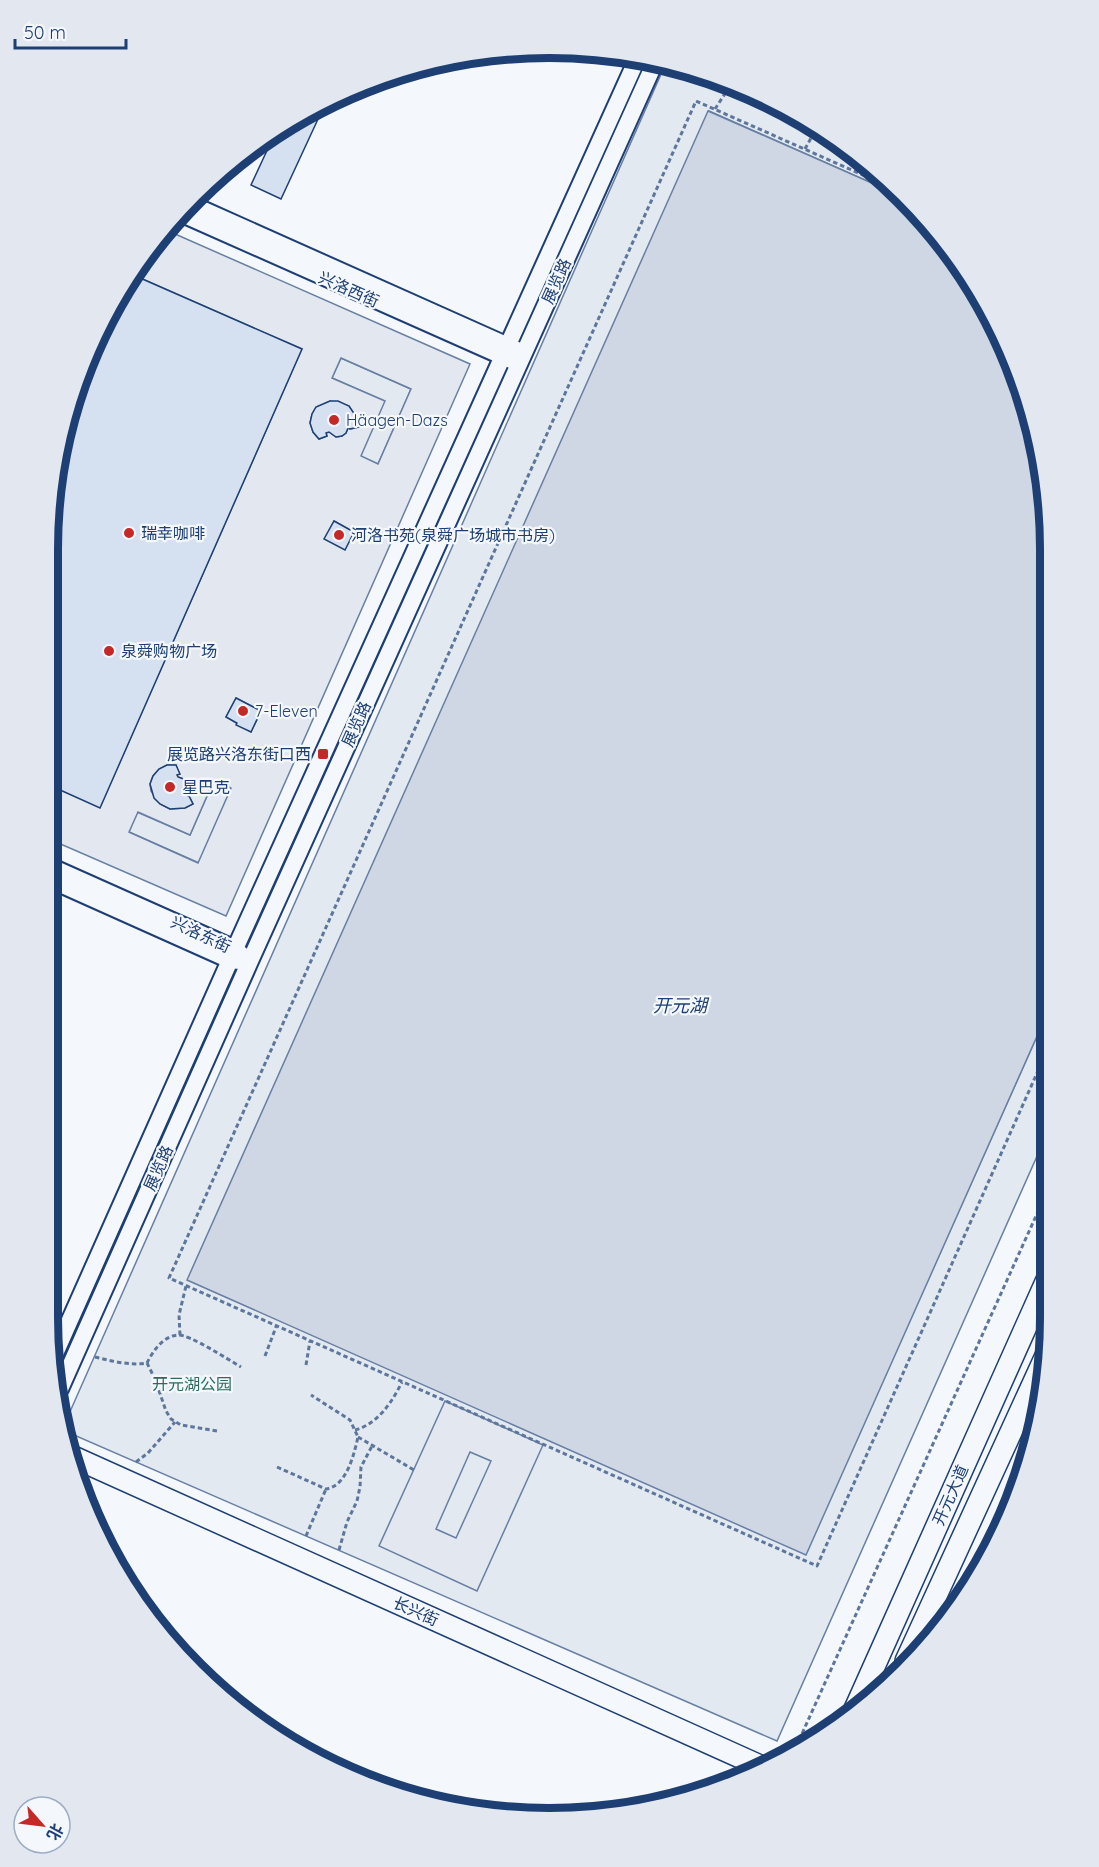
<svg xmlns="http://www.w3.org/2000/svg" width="1099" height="1867" viewBox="0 0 1099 1867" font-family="Quicksand,'Noto Sans SC',sans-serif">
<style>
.green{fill:#e3e9f0;stroke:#687fa3;stroke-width:1.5}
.parking{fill:#e3e8f0;stroke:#687fa3;stroke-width:1.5;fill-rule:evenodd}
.water{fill:#cfd7e4;stroke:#687fa3;stroke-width:1.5}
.building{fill:#d5e0f0;stroke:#1d3f73;stroke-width:1.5}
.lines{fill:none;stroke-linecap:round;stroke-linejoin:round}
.minor-casing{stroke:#1d3f73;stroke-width:20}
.major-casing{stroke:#1d3f73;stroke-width:24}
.path{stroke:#5e769c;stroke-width:3;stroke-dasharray:4.5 3;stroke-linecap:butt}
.minor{stroke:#f4f7fb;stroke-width:16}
.major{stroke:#f4f7fb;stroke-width:21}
.poi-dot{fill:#c62828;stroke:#f4f7fb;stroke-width:2}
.labels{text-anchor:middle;stroke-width:4.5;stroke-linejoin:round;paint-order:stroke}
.street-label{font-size:16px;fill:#1d3f73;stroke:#f4f7fb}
.poi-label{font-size:16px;fill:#1d3f73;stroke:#f4f7fb;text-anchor:start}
.park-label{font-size:16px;fill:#2c6c60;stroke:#f4f7fb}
.water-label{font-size:18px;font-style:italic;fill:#1d3f73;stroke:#f4f7fb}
.rim{fill:none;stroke:#1d3f73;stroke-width:8}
</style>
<rect width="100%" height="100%" fill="#f4f7fb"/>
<g class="green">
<path d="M666 63 741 86 828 132 908 199 709 111 805 1555 1050 1007V1127L777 1741 67 1432 65 1423Z"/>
<path d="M341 358 411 389 378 464 360 456 384 401 332 378Z"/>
<path d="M214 780 232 787 199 863 129 832 137 812 190 835Z"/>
</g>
<g class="parking">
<path d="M166 230 470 364 226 916 49 839V785L100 807 302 349 131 274ZM341 358 411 389 378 464 361 456 385 401 332 378ZM330 401 349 406 357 418 359 427 351 429 348 428 346 433 342 436 336 437 329 432 326 433 327 436 319 439 313 432 310 423 312 414 316 407ZM334 521 354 532 345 549 325 539ZM236 698 261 711 251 732 226 717ZM167 765H176L179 773 177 775 178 777 186 780 189 784V790L186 794 189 796 193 804 185 808 170 809 160 804 151 791 150 784 153 776 159 769ZM214 780 231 788 198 863 129 832 138 812 190 835Z"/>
<path d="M445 1401 543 1445 477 1591 379 1546ZM470 1452 491 1461 456 1538 436 1529Z"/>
</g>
<path class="water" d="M708 111 908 199 984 298 1024 389 1050 516V1007L806 1555 187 1280Z"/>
<g class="building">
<path d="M325 104 281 199 251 185 277 129Z"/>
<path d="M131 274 302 349 100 808 49 785V516L75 388Z"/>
<path d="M330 401H338L349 406 357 418 359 427 350 429 348 428 346 433 342 436 336 437 329 432 326 433 327 436 319 439 313 432 310 423 312 414 316 407Z"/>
<path d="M334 521 354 532 345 550 324 539Z"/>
<path d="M236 698 261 711 251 732 236 725 237 723 226 717Z"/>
<path d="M167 765H176L180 774 177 775 178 777 186 780 189 784V790L186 794 188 796H189L193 804 185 808 170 809 160 804 154 798 150 784 153 776 159 769Z"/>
</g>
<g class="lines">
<g class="minor-casing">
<g id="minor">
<path d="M188 203 517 350"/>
<path d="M180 213 511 360"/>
<path d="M49 866 235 949 243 956"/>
<path d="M49 879 230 960 240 961"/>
<path d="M1032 1312 1050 1324"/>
<path d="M54 1356 235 949 638 57"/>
<path d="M60 1389 250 961 656 60"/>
</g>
</g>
<g class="major-casing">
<g id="major">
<path d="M71 1456 760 1766"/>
<path d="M906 1661 1050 1347"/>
<path d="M851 1718 1050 1273"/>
</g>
</g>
<g class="path">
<path d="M715 109 728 89 737 85"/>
<path d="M805 149 817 127"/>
<path d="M899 191 696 101 169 1278 817 1566 1050 1044"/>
<path d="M180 1335 179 1315 186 1286"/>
<path d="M265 1356 276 1327"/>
<path d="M95 1357C112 1361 130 1366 147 1363L155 1379 166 1411 171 1419 181 1425 217 1431"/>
<path d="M147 1363C153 1351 163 1336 178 1335 189 1334 229 1360 241 1367"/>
<path d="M306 1365 310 1341"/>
<path d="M355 1430C378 1424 392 1402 402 1382"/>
<path d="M358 1437 414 1470"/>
<path d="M136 1462 148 1453 175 1422"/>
<path d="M277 1467 326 1489C347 1486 354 1454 358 1437L350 1420 311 1395"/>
<path d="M306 1536 326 1489"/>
<path d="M339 1550 347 1522 357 1501 360 1487 361 1467 372 1446"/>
<path d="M796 1747 1050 1185"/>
</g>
<use href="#minor" class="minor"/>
<use href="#major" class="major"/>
</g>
<g class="poi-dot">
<circle cx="334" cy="420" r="6"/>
<circle cx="129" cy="533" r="6"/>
<circle cx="339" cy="535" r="6"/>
<circle cx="109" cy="651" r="6"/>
<circle cx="243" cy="711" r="6"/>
<rect x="317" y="748" width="12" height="12" rx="3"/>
<circle cx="170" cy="787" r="6"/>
</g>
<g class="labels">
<g class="street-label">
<text transform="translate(556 281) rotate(-66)" y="6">展览路</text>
<text transform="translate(349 289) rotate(24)" y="6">兴洛西街</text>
<text transform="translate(356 724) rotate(-66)" y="6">展览路</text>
<text transform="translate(201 934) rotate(25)" y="6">兴洛东街</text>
<text transform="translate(158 1168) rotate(-66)" y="6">展览路</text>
<text transform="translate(950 1495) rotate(-66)" y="6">开元大道</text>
<text transform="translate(416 1611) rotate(24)" y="6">长兴街</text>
</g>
<g class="poi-label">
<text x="346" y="426">Häagen-Dazs</text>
<text x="141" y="539">瑞幸咖啡</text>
<text x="351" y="541">河洛书苑(泉舜广场城市书房)</text>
<text x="121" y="657">泉舜购物广场</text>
<text x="255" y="717">7-Eleven</text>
<text x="311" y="760" text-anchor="end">展览路兴洛东街口西</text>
<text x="182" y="793">星巴克</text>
</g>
<g class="park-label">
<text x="192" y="1390">开元湖公园</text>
</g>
<g class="water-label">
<text x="680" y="1012">开元湖</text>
</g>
</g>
<path d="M0 0H1099V1867H0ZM549 58H549A491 491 0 0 1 1040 549V1317A491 491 0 0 1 549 1808H549A491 491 0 0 1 58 1317V549A491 491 0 0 1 549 58Z" fill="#e3e8f0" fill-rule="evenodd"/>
<path class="rim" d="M549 58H549A491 491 0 0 1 1040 549V1317A491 491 0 0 1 549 1808H549A491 491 0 0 1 58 1317V549A491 491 0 0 1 549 58Z"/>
<g transform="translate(42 1825) rotate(118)"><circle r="28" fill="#f4f7fb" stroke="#9eadc5" stroke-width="1.5"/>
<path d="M0-4.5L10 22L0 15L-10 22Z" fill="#c62828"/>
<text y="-9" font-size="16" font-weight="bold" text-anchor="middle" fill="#1d3f73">北</text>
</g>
<path d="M15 39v9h111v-9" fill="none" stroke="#1d3f73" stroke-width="3"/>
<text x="24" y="39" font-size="18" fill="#1d3f73" stroke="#f4f7fb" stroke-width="4.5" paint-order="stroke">50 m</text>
</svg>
